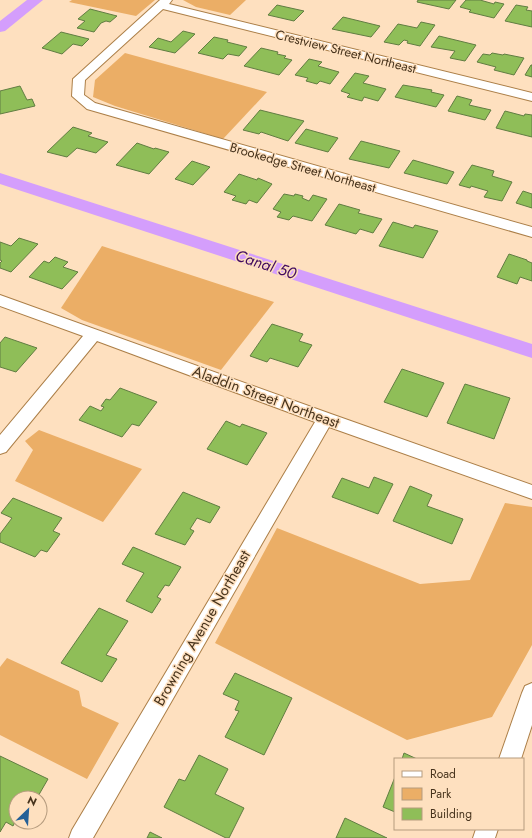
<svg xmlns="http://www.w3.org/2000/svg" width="532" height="838" viewBox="0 0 532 838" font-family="Jost,sans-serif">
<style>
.green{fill:#ebae66}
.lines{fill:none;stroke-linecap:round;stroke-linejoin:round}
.canal{fill:#d49efc;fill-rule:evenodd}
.building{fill:#8fbe58;stroke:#617d42}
.minor-casing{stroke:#ac7f48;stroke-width:2}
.minor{fill:#fff;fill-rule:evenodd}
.labels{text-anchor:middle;stroke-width:3;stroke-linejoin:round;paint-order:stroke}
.far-street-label{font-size:13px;fill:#48341d;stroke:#fee0bf}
.street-label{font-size:15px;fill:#48341d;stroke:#fee0bf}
.water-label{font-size:16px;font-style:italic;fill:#420b5f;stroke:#fee0bf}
</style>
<rect width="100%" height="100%" fill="#fee0bf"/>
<g class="green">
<path d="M72 0H155L136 16 69 2Z"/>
<path d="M183 0H246L230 15 196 7Z"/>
<path d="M125 53 267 92 223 139 115 106 93 97 95 80Z"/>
<path d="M102 246 274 302 221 370 82 320 61 308Z"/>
<path d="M39 430 142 469 103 522 15 481 33 450 25 441Z"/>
<path d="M505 503 532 507V645L492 717 407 740 215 643 277 528 420 584 470 580Z"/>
<path d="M7 658 79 691 82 706 119 723 87 779 0 735V667Z"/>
</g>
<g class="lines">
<g class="canal">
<path d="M27 0H43L5 31 0 32V21Z"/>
<path d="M0 173 532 344V358L0 184Z"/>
</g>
</g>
<g class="building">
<path d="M418 0H456L449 9 417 2Z"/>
<path d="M466 0H480L494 4 495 2 504 4 494 18 469 12 471 10 460 7Z"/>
<path d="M277 5 304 11 294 21 268 15Z"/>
<path d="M516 5 528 7 526 10 532 11V27L505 21Z"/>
<path d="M90 9 117 16 110 22 106 21 101 23 94 32 77 28 85 21 78 19Z"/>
<path d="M343 17 380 26 371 37 332 29Z"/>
<path d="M421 22 435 25 420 46 407 43 408 41 404 40 399 45 384 42 398 24 417 28Z"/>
<path d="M183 31 195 34 175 53 149 47 158 38 171 42Z"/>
<path d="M61 32 89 39 82 46 73 44 62 54 42 48Z"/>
<path d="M439 36 476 45 465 61 450 58 455 51 431 47Z"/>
<path d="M214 37 228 40 227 42 247 47 239 56 228 54 223 59 198 53Z"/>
<path d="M261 48 278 52 277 54 286 56 284 58 292 60 279 75 244 66Z"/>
<path d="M492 53 503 55 504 54 524 58 514 75 494 70 496 67 477 62 483 54 490 55Z"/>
<path d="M309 59 322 62 318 66 339 72 330 84 320 81 317 84 306 81 308 78 295 75Z"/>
<path d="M531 65H532V77L525 75Z"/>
<path d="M355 73 369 76 363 83 386 89 378 101 364 97 362 101 347 97 350 94 341 91Z"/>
<path d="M403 85 432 90 431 92 444 95 436 107 395 97Z"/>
<path d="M20 86 27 100 32 99 35 106 0 114V91Z"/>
<path d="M457 96 472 100 469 105 491 110 485 120 448 111Z"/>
<path d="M260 110 304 121 288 141 261 132 259 134 243 130Z"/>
<path d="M505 111 524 116 525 114 532 115V137L496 128Z"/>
<path d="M73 127 92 133 88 136 108 142 96 153 77 148 67 157 47 152Z"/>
<path d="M306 129 338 138 328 152 295 143Z"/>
<path d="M361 141 400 151 389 168 349 159Z"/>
<path d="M137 143 154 149 155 148 169 152 149 174 116 165Z"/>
<path d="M413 160 441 168 454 172 447 184 404 173Z"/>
<path d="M192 161 210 167 193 185 175 179Z"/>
<path d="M472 165 494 171 492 176 512 182 502 201 484 197 488 191 471 186 470 188 459 185Z"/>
<path d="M239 174 257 180 258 178 272 184 257 203 249 200 246 204 232 200 236 196 224 192Z"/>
<path d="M523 191 532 194V208L516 203Z"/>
<path d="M284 194 294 196 295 194 303 196 302 198 309 201 313 195 327 199 312 221 293 216 289 220 277 217 281 212 273 209Z"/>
<path d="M339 204 360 210 358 213 382 219 373 233 360 229 356 234 325 225Z"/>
<path d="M393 222 413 228 415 225 438 231 423 258 379 246Z"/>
<path d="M19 238 38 244 11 272 0 268V263L2 261 0 260V242L11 246Z"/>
<path d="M509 254 527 260V261L532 263V281L520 277 517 284 497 277Z"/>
<path d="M55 257 68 262 63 267 78 272 62 289 29 277 44 261 49 263Z"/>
<path d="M272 324 303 334 299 341 312 345 298 367 270 358 267 362 250 356Z"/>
<path d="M5 337 37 348 16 372 0 367V343Z"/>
<path d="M402 369 444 383 427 417 384 402Z"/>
<path d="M465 384 510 398 494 439 447 423Z"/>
<path d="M120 388 157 402 139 426 132 424 122 437 79 420 90 406 101 411 104 407 101 406 106 399 110 400Z"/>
<path d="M226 421 240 427 242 424 267 433 247 465 207 449Z"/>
<path d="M374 477 393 484 378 514 332 497 342 478 369 488Z"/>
<path d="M410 486 432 495 427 506 463 519 452 544 393 521Z"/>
<path d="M183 492 220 507 210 523 197 518 190 529 194 531 185 545 155 534Z"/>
<path d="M13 498 62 518 53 531 60 534 47 552 41 550 35 557 0 542V534L12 518 1 513Z"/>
<path d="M133 547 181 567 169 586 165 585 157 597 161 599 152 613 126 601 144 573 122 564Z"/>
<path d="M99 608 128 621 106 655 117 659 102 682 61 663Z"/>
<path d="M235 673 292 698 264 755 225 737 239 711 235 710 239 701 223 694Z"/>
<path d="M404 753 417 759H402Z"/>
<path d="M199 755 228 769 215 794 244 808 229 838H226L164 807 179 779 185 781Z"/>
<path d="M0 756 48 779 37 798H16V820L13 826 6 822 0 832Z"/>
<path d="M395 777V812L383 807Z"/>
<path d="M345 818 387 838H336Z"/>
<path d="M150 832 162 838H147Z"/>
</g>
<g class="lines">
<g class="minor-casing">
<g id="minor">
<path d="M160 0H172L169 4 532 93V101L163 9 85 80 84 95 95 103 532 227V237L87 109 72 96 73 79Z"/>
<path d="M0 295 331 414 532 485V499L329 427 93 838H69L72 830 315 422 97 341 6 452 0 454V435L83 336 0 306Z"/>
<path d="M532 683V725L521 759H499L522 693 525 686Z"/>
<path d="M476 829H498L495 838H473Z"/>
</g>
</g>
<use href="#minor" class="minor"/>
</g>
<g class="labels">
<g class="far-street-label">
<text transform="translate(346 51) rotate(14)" y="5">Crestview Street Northeast</text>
<text transform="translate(303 167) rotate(16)" y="5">Brookedge Street Northeast</text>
</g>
<g class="street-label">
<text transform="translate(266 397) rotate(20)" y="5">Aladdin Street Northeast</text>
<text transform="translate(202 628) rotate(-60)" y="5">Browning Avenue Northeast</text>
</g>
<g class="water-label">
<text transform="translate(266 264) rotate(18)" y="6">Canal 50</text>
</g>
</g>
<rect x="394" y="758" width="130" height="72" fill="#fee0bf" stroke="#b59b7e"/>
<rect x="402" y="771" width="20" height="6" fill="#ffffff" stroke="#b59b7e"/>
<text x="430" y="778" font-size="12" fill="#48341d">Road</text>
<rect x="402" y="788" width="20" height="12" fill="#ebae66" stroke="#b59b7e"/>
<text x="430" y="798" font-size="12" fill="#48341d">Park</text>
<rect x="402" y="808" width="20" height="12" fill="#8fbe58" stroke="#b59b7e"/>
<text x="430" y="818" font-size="12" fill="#48341d">Building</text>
<g transform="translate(28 810) rotate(25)"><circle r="19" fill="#fee0bf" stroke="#b59b7e"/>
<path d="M0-3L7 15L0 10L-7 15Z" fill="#256097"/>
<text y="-6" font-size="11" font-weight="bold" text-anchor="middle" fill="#48341d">N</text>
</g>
</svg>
